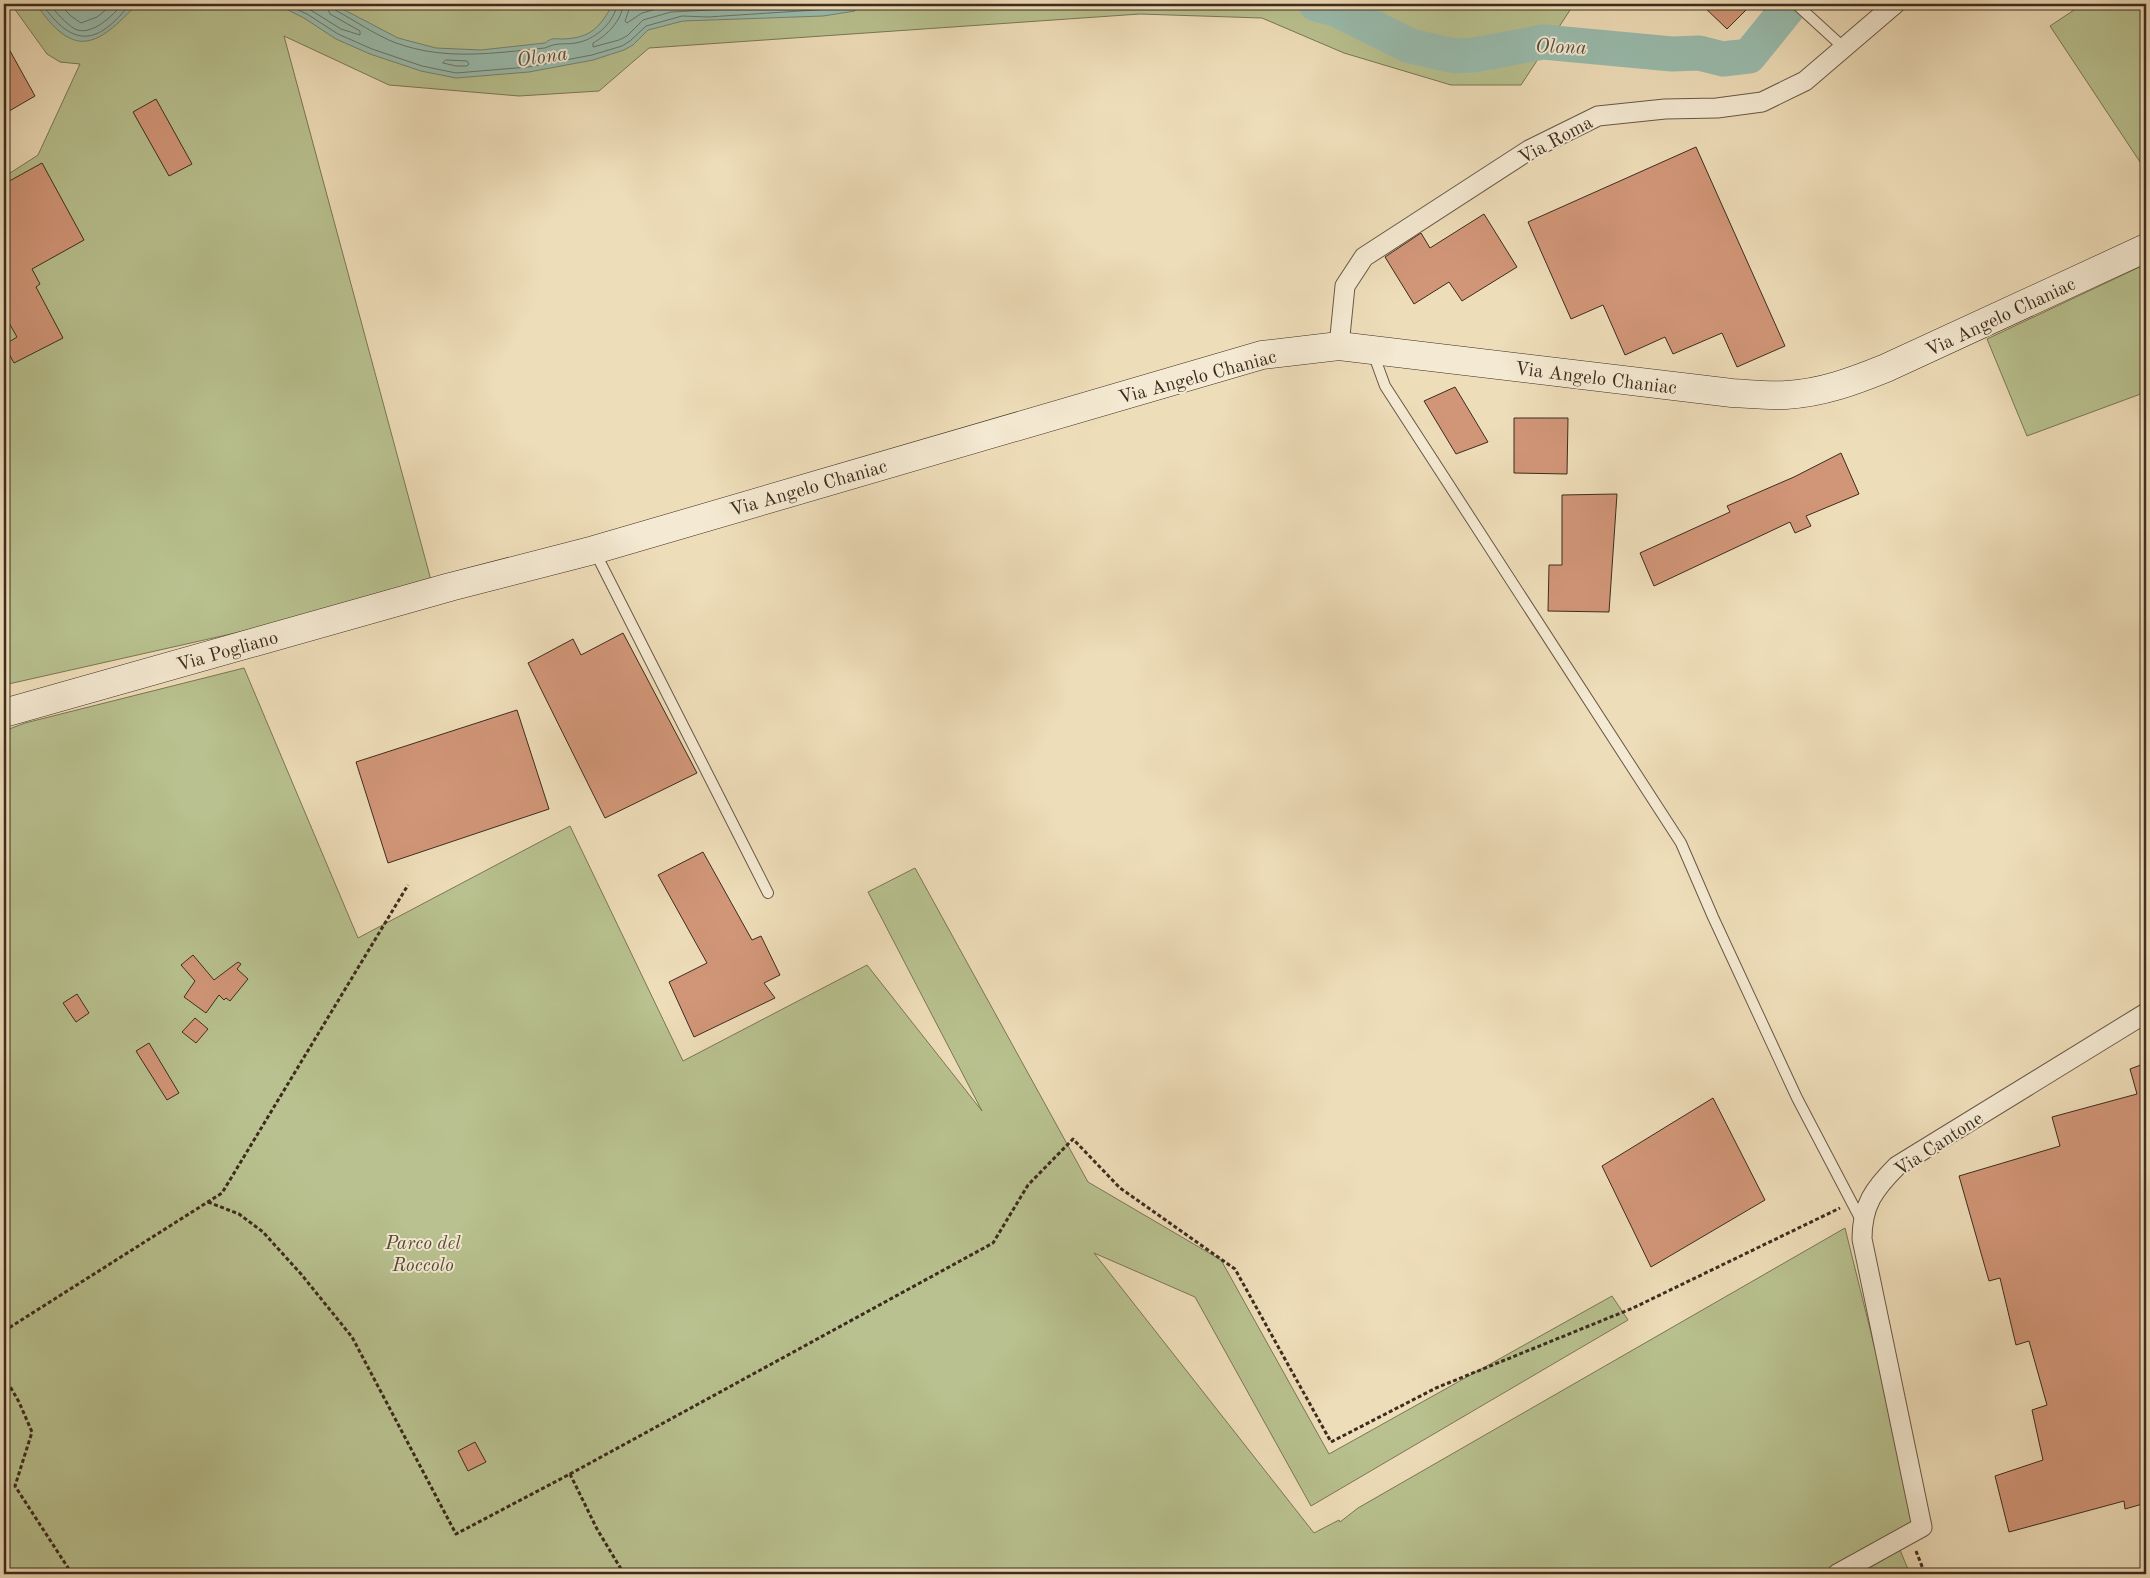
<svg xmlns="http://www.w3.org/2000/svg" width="2150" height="1578" viewBox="0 0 2150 1578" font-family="'Old Standard TT',serif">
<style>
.green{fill:#b8c18f;stroke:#7a7656}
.water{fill:#99bcae;stroke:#748274}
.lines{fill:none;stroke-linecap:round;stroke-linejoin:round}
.shore{stroke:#6b7466;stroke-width:1}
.river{stroke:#99bcae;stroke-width:35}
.building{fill:#d19678;stroke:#3d2c1e}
.lane-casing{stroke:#695845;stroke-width:12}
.street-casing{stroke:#695845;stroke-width:21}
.secondary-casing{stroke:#3d2c1e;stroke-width:29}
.path{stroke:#3d2c1e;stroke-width:3;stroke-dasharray:4 2.5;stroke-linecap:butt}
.lane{stroke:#f4e9d2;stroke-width:10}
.street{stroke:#f4e9d2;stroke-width:19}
.secondary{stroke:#f4e9d2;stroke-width:28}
.labels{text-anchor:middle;stroke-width:4;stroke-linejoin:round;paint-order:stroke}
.street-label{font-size:19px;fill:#3d2c1e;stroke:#f4e9d2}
.park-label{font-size:19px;font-style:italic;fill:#564a35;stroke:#f4e9d2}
.water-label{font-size:20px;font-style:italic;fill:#545042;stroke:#f4e9d2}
</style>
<rect width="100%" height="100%" fill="#eeddb9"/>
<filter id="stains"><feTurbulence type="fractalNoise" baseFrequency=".004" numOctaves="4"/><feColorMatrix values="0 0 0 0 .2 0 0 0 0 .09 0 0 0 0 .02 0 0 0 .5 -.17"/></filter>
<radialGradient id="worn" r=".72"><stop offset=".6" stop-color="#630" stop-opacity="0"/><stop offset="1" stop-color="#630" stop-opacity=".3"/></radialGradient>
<g class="green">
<path d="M11 4H1574L1521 85H1451L1344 53 1262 18 1140 14 649 48 599 91 519 96 389 85 284 36 432 584 262 627 4 685V177L38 155 80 64 60 62 47 54Z"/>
<path d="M2083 4H2146V167L2144 168 2050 26Z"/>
<path d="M2146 264V392L2027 436 1987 339Z"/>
<path d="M244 668 358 938 570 826 683 1061 867 965 982 1111 868 892 915 868 1088 1182 1221 1260 1329 1454 1612 1296 1628 1320 1311 1506 1195 1297 1094 1253 1314 1533 1339 1520 1340 1522 1358 1508 1845 1228 1917 1519 1831 1574H4V731L25 723Z"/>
<path d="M1900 1550 1910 1574H1859Z"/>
</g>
<g class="water">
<path d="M36 4H137C96 48 74 59 36 4Z"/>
<path d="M276 4H333L398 38 436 48 481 50 545 43C553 37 553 39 563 39 591 38 600 27 613 4H853L855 11 823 16 683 21 648 30 633 45 624 50 593 60 529 72 456 78 421 71 370 54 336 39 304 18Z"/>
</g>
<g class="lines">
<g class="shore">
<path d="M42 4C73 48 97 46 130 4"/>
<path d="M49 4C57 13 65 23 75 29 91 37 114 15 122 4"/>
<path d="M59 4 71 16 81 23 97 17 113 4"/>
<path d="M285 4 307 14 338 34 372 49 422 66 456 73 528 67 592 55 622 46 630 41 646 26 682 16 708 17 846 8 849 4"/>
<path d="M301 4 341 29 360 35V31L330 14 326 4"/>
<path d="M332 4 335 10C356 21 375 35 396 43 446 61 494 53 545 48 559 41 566 46 580 42 597 38 615 21 617 4"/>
<path d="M623 4C622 21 607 35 593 43V47L619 40 627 36 643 20 671 12 829 4"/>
<path d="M631 4 625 21 627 23 642 13 675 4"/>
<path d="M446 60 467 61 469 64 467 66H456L443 63Z"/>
</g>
<path class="river" d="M1316 4 1336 9 1410 46 1455 56 1474 55 1543 42 1672 54 1699 53 1723 59 1749 56 1791 4"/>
</g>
<g class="building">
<path d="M1701 4H1752L1727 29Z"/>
<path d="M4 40 35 96 4 114Z"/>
<path d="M156 99 192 164 169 176 133 112Z"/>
<path d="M1696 147 1785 346 1737 367 1722 333 1673 354 1665 337 1625 355 1603 305 1571 319 1528 222Z"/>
<path d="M42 163 84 240 32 269 40 284 36 287 63 338 14 363 4 345 17 337 4 314V184Z"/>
<path d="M1484 214 1517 267 1462 301 1449 282 1414 304 1385 257 1421 233 1430 248Z"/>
<path d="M1455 387 1488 442 1456 454 1424 401Z"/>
<path d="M1514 418H1568L1567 474 1514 473Z"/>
<path d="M1841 453 1859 494 1806 516 1811 526 1795 533 1790 522 1654 586 1640 553 1730 512 1727 506 1794 477Z"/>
<path d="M1617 494 1609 612 1548 611 1549 565H1562V495Z"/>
<path d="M623 633 697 773 605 818 528 663 573 639 581 655Z"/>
<path d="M517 710 549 809 388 863 356 762Z"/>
<path d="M703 852 752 940 761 936 780 975 764 983 775 998 694 1037 669 982 707 963 658 875Z"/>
<path d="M193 955 214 980 238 962 241 964 237 969 248 979 230 1001 226 998 224 1000 219 995 206 1013 184 997 195 981 181 965Z"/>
<path d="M77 994 89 1013 76 1022 63 1003Z"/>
<path d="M195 1018 208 1029 196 1043 182 1032Z"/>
<path d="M149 1043 179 1093 167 1100 136 1051Z"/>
<path d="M2146 1063V1503L2125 1509 2124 1501 2009 1532 1995 1476 2043 1460 2032 1410 2047 1405 2029 1341 2016 1345 2000 1278 1989 1281 1959 1176 2060 1146 2052 1117 2137 1094 2130 1069Z"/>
<path d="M1713 1098 1765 1200 1651 1267 1602 1166Z"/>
<path d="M475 1442 486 1462 468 1471 458 1451Z"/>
</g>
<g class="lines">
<g class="lane-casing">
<g id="lane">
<path d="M1796 4 1843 47"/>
<path d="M1373 353 1385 386 1681 843 1713 917 1797 1098 1862 1222"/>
<path d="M594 550 768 893"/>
</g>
</g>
<g class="street-casing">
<g id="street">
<path d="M1339 346 1345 286 1364 257 1529 150 1598 116 1665 109 1717 108 1762 102 1805 81 1895 4"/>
<path d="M1837 1574 1922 1527 1862 1239C1862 1205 1874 1189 1897 1166L2146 1013"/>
</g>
</g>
<g class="secondary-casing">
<path id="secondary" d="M4 713 450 587 594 550 1262 355 1339 346 1732 393C1750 394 1768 396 1786 395 1822 393 1854 381 1886 368L2146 248"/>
</g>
<g class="path">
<path d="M208 1202 239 1214 263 1232 301 1274 352 1337 456 1534 570 1474 597 1529 624 1574"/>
<path d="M4 1331 222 1193 408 885"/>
<path d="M4 1376 19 1402 32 1432 15 1486 72 1574"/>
<path d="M570 1474 993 1243 1028 1185 1073 1139 1120 1188 1235 1269 1331 1442 1436 1388 1633 1308 1840 1208"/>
<path d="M1916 1551 1925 1574"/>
</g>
<use href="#lane" class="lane"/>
<use href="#street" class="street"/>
<use href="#secondary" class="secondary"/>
</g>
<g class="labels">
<g class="street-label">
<text transform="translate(1555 139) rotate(-28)" y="7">Via Roma</text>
<text transform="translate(2000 316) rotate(-25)" y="7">Via Angelo Chaniac</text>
<text transform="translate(1197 376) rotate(-15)" y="7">Via Angelo Chaniac</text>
<text transform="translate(1596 377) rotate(7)" y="7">Via Angelo Chaniac</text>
<text transform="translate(808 487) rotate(-16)" y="7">Via Angelo Chaniac</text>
<text transform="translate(227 650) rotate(-16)" y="7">Via Pogliano</text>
<text transform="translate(1938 1143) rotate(-33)" y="7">Via Cantone</text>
</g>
<g class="park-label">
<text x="423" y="1249">Parco del<tspan x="423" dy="22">Roccolo</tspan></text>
</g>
<g class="water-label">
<text transform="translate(1561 46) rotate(2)" y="7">Olona</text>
<text transform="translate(542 56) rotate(-8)" y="7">Olona</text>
</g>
</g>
<rect width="2150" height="1578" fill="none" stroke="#eeddb9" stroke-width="20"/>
<rect x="5" y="5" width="2140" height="1568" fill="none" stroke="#3d2c1e" stroke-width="2.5"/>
<rect x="10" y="10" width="2130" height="1558" fill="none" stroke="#3d2c1e"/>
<rect width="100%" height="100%" filter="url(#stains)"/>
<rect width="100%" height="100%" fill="url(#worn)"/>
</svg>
